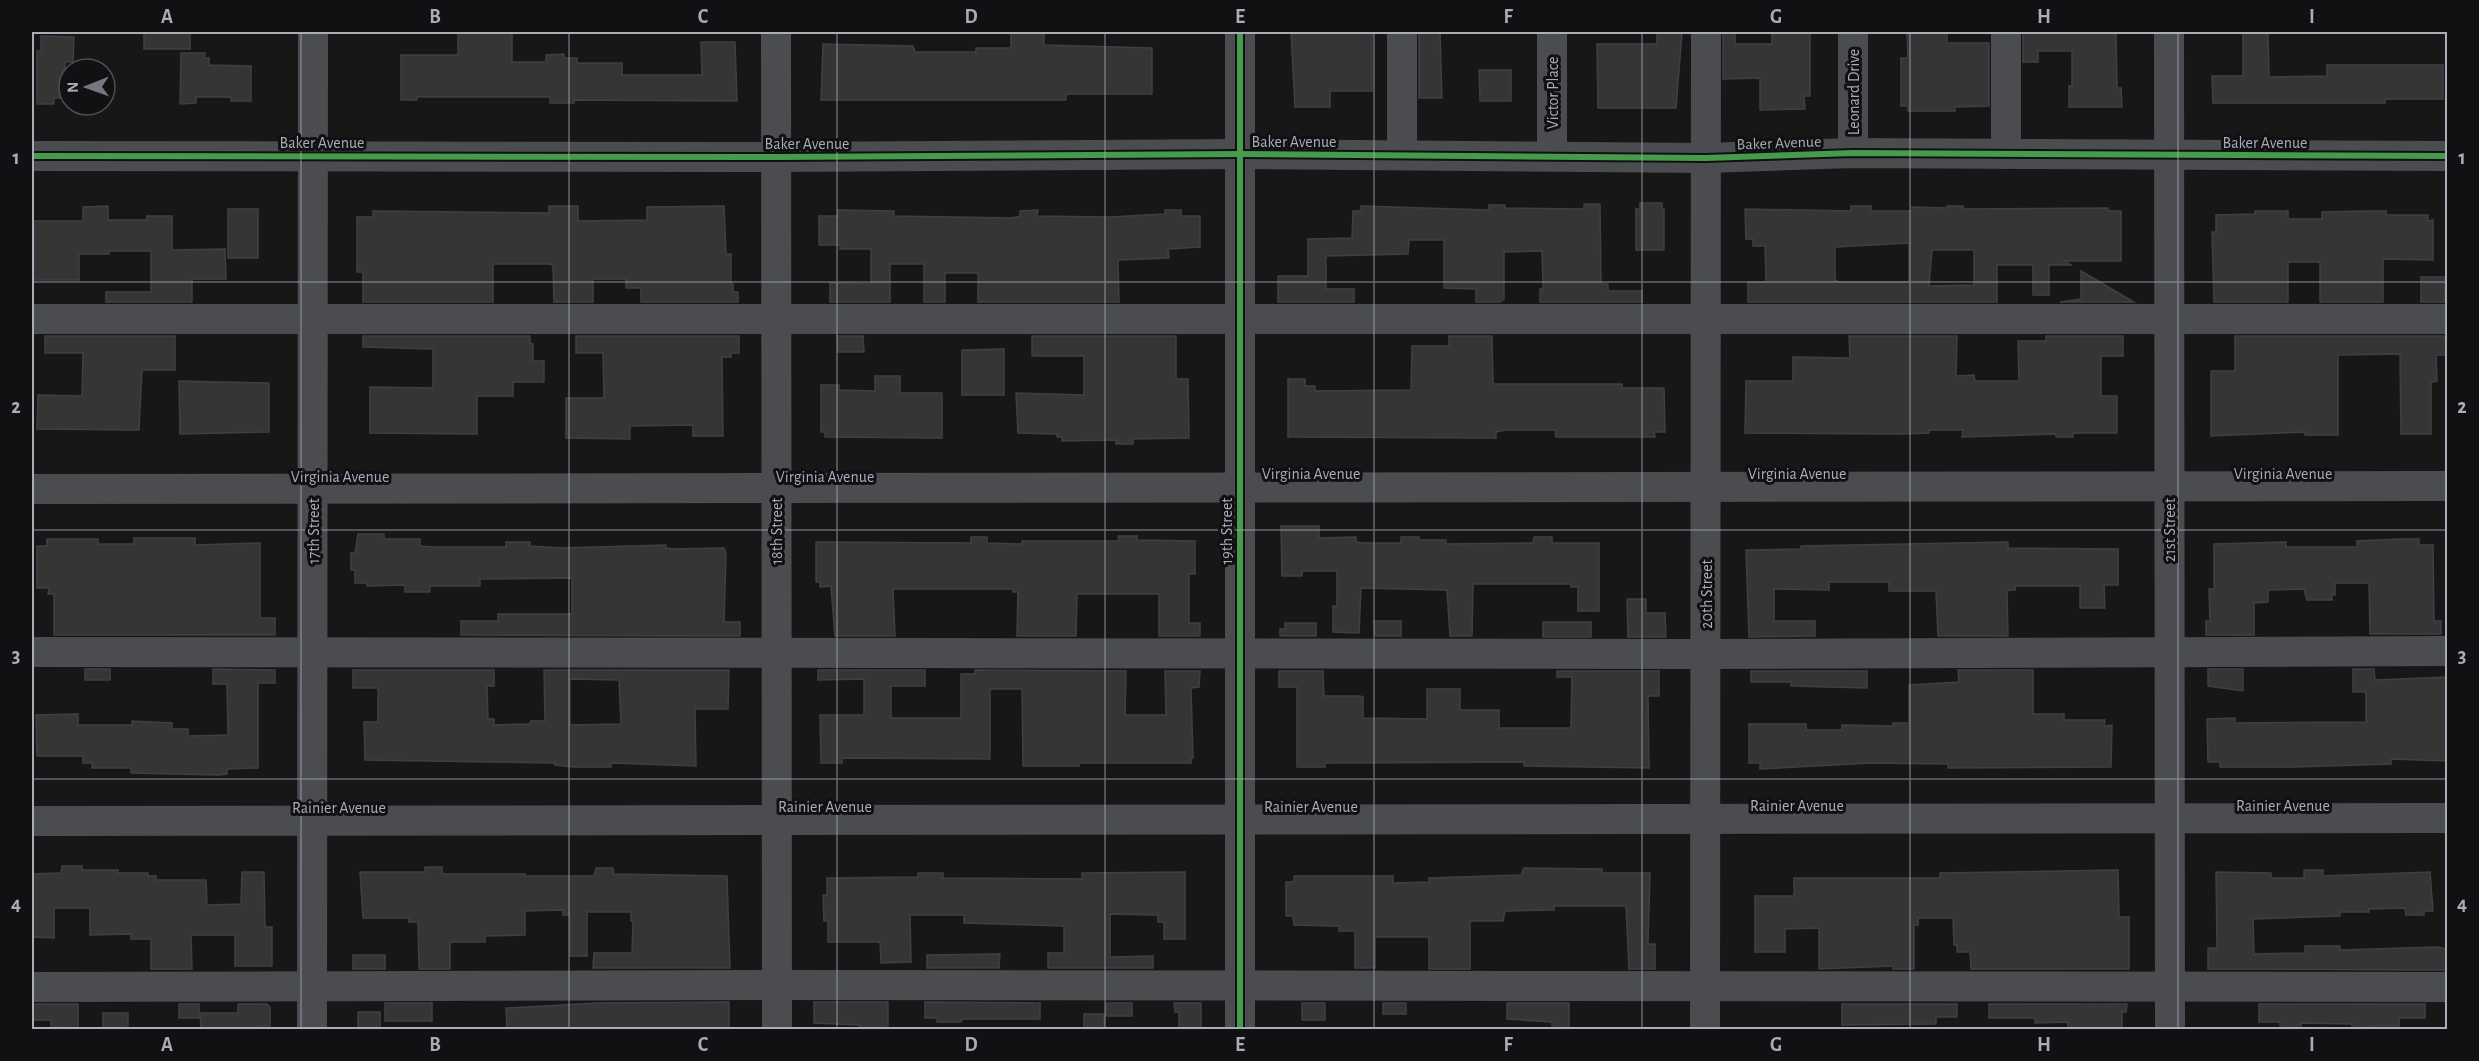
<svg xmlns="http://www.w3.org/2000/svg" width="2479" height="1061" viewBox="0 0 2479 1061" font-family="'Alegreya Sans',sans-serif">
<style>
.building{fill:#353536;stroke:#3f4043;stroke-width:1.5;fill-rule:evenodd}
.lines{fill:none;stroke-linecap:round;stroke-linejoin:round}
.minor{stroke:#4b4c50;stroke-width:30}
.cycleway-casing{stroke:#111113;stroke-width:10}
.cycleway{stroke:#469c4c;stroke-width:6}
.grid{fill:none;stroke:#a8adb8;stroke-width:1.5;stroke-opacity:0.55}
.labels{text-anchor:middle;stroke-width:6;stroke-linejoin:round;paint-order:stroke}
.street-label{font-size:16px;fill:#a8adb8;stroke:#111113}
.neatline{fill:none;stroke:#a8adb8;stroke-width:2}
.grid-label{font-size:20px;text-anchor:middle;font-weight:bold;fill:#a8adb8}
</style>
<rect width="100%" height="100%" fill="#171717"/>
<g class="building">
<rect x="144" y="32" width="46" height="17"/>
<path d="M458 32H512V62H546V55L564 54V58H577V63H622V75H702L701 42H735L737 101 574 100V103H550V97H417V100H401V55H458Z"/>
<path d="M1291 32H1372V91H1330V107H1295Z"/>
<path d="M1419 32H1440L1442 98H1419Z"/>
<path d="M1657 32H1682L1676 108H1598L1597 44H1657Z"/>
<path d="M1723 32H1735V44H1772V32H1810V96H1804L1805 109 1760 110V78L1723 79Z"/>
<path d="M1907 32H1947V43H1989V106L1955 107V111H1908V106H1901V58H1908Z"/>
<path d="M2023 32 2116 33 2117 88H2121L2122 107H2069V86H2072V51H2038V62H2023Z"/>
<path d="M2243 32H2268L2269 77 2327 76V65H2443V99H2385V103H2213L2212 76H2243Z"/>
<path d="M1011 33H1044V45L1152 48V94H1066V100H821L823 44 913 46 915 52H976V48H1011Z"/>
<path d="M41 36 74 37 73 62H65V98H54V104H37V51H41Z"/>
<path d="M181 53H205L204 58H209V65L251 66V101H231V97H196V103L180 104Z"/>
<path d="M1479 70H1511V101H1480Z"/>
<path d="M1640 203H1662V209H1664V250H1636V209H1640Z"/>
<path d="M1584 204H1600L1601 284H1608V291H1642V302H1540V289H1543L1542 251 1504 252V299L1500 302H1476V289L1444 288V240H1409L1408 254 1326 256V289H1354V302H1278V276H1308V239L1352 238 1353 211H1361V206L1489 210V205H1505V208L1584 209Z"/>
<path d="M108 206V220H147V216H172V250L225 249 226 279H192V302H106V292H151V251H109V254H79V280H34V221H83V207Z"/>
<path d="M549 206H578V221L647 220V207L724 206 726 254H731V284H733V292H738V302H641V288H626V279H593V302H554L553 265 549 264H493V302H363V272H357V217H373V211L549 213Z"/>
<path d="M1851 206H1871V211H1912V207L1947 208V206H1963V209L2108 208V211H2121V261H2065L2071 265H2049V295H2033V265H1997V302H1748V282H1766L1765 246H1753V239H1746L1745 209 1851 211ZM1909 243V282H1839L1835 280V247ZM1932 250H1974V285L1929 286Z"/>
<rect x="228" y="209" width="30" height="49"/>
<path d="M838 210 894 211V216L1012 218 1020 216V211L1038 210 1037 216 1110 217 1165 214V210H1181V216H1200V247L1168 249 1169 258 1118 260 1119 302H978V273H945V302H924V264H890V302H830V283L871 284V249H840V245H819V216H838Z"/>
<path d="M2255 211H2288V219H2322V212L2365 211H2386V215H2428V221L2433 220V260L2383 259V302H2320V262H2288V302H2214L2212 232H2216V215L2255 214Z"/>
<path d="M2081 271 2134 302H2060L2081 299Z"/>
<rect x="2421" y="277" width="24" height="25"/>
<path d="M45 336H175V370H142L139 430 37 429 38 395 82 396 83 353H45Z"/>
<path d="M363 336H530V343L533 344V361H544V382H513V396H477V434L370 433V387L433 388V349L363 347Z"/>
<path d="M576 336H739V353H731V357H722L723 436H693V425L630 426V439L566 438V398H604L603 353H576Z"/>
<path d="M837 336H863L864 352H838Z"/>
<path d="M1032 336H1176V379H1188L1189 438 1133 439V444H1116V440L1062 441V437H1057V434L1018 433 1016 393 1084 395V356H1032Z"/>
<path d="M1449 336H1492L1493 384H1622V388H1664L1665 432H1654L1655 437H1556L1555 430H1505L1496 432V438L1288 437V379H1305V386H1315V391L1411 390 1412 346H1449Z"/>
<path d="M1849 336H1957L1956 376 1974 375 1975 381H2019L2018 341H2046V336H2123V356H2101V396H2117V433H2073V437H2056V434L1962 437 1963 430H1929V433L1901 434 1745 433 1746 381H1793V357L1850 358Z"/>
<path d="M2235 336H2447V355H2436L2437 381 2431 382V434H2401L2400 354 2338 355V435H2305V432L2211 436V371H2235Z"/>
<path d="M1004 349V395H962V350Z"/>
<path d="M875 376H900V393H942V438L825 437V432H821V385H839V390L875 391Z"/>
<path d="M179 381 269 383V432L180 434Z"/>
<path d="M1281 526H1319V538L1356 537V542L1364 543H1401V537H1419V540H1446V544L1533 543 1534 537H1552V543H1599V611H1578V587H1571V584H1473L1472 636H1450L1447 590 1361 588 1359 633 1333 632V606H1337V571H1302V576H1282Z"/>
<path d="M358 534H384V539H420V546L434 547H506V542H530V546L561 548 666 545V548L673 549 724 548 726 553 724 622H740V636L461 635V621H498V614H572V578L480 579V586H430V592H405V586L402 585 367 586V583H355V570H351V553H355Z"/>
<path d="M1118 536H1137V540L1195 541V574H1189V623H1200V636H1159V594H1077L1076 636H1017L1018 592H1013V589H893L895 636H835L831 586 820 587V582H816V542L971 543V537H987V543L1022 544V541H1119Z"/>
<path d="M134 538H195V545L260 543V618H275V635H54V594H48L49 588H37V546H47V539H98V544H134Z"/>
<path d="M2401 539H2419V545H2433L2434 621H2441V634H2370L2369 583H2335V595L2332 594V600H2307L2304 589 2268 590V602L2254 603V635H2206V621H2210L2209 589H2214V544L2286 542V547H2357V541Z"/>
<path d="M2008 542V548L2118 549V585H2104L2105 608H2080V586H2015V590H2008L2007 595 2008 636H1938L1936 591H1889V582H1829V590L1774 589V621H1815V636L1749 637 1746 550 1801 549V546Z"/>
<path d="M1627 599H1646V613H1665L1666 637H1628Z"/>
<path d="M1374 621H1401V636H1375Z"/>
<rect x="1543" y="622" width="48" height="15"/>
<path d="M1285 623H1316V636H1280V629H1285Z"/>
<rect x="85" y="669" width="25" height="11"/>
<path d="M213 669 275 670V683H258V768L227 769V774L219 775 131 773V768H92V763H83V756H37L36 715 78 714V725H132V721L172 723V729H188V736L228 735 227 684H213Z"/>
<path d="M2208 669H2243V691L2208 686Z"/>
<path d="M2353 669H2374L2375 680 2448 677V761L2391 759V764L2294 767H2220V762H2208L2207 719 2235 718V723L2366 722V692H2353Z"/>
<path d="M353 670H494V686H487L488 719H494V725L530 724 531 721H545L544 670H729L728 709H695L696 766 611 763V767H574L555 765V763L365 760 364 722H378V688H353ZM570 679 619 680 621 724 570 725Z"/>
<path d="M818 670H925V686H891V718H961V674H975V670L1126 671 1125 715H1166L1165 671H1200L1199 687 1191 688 1193 758H1191V763H1079V766H1023L1022 689H990V759L842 758V763H821L820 715H864V679L818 680Z"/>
<path d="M1958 670H2033V714H2064V720H2105L2104 726 2112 725 2111 767 1948 768V764L1872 763 1760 769V763H1749V724H1806V730H1842V725L1893 726V723H1909V685L1959 682Z"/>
<path d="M1279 671H1323L1324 696H1360L1363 697V718L1427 719V689H1460V710H1499V728H1571L1572 677H1557V671H1659V696H1648L1649 768 1524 766V762L1325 763V767H1297V687H1279Z"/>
<path d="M1751 671H1867V688L1791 686V682H1751Z"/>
<path d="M62 866H82V870H118V873H148V876H156V880H206L207 905 241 904 242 872H264L265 927H272V966H235V935H191L192 969H151V939H131V934L90 935V908H54V938L32 937V874L61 873Z"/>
<path d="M425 867H442V874H525V876H594L596 868H613L614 874 727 876 730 968H593L594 953H632L633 921H631V912H587V956H570V915H563V910L525 911V935L485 936V942H450V969H419L418 922H409V918H363L360 872H425Z"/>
<path d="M1524 868 1602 869V873H1650L1648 944H1655V969H1629L1626 906H1554V910L1505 911 1503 921H1470V969H1429V937H1375V968H1355V931H1339V926L1294 925 1293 916H1286V882H1294V876H1393V883L1429 882V878L1521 875Z"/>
<path d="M2118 870 2119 917H2129V969H1971L1970 952H1957V945H1954L1953 918H1918V925H1914V969H1893V966L1819 969V928L1785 929V952H1755V896H1794V878H1940V873Z"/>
<path d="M2304 870H2323V876L2430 872 2433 911H2424V915H2406L2405 908 2369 909V912H2340V916L2253 919 2254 954 2305 953V946H2340V950L2437 947 2447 949V970L2208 969V948H2217L2216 872 2271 873V878H2304Z"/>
<path d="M1185 872V939H1164V922H1158V915L1110 914V957L1153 956V968H1048V953H1064V926L964 923V915H910L911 962 881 963 880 942H828V921H824L823 895H827V878L918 877V873H943V878L1082 879V873Z"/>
<path d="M1000 954 999 968H927V955Z"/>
<rect x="353" y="955" width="32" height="14"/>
<path d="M729 1002V1028H507L506 1008 598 1003Z"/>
<path d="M814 1002H888V1029H859V1025L814 1023Z"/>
<path d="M925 1002 1040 1003V1019H963L960 1022H937V1018H925Z"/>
<rect x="385" y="1003" width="47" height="18"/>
<rect x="1106" y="1003" width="26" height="13"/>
<path d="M1174 1003H1201V1028L1179 1029V1012H1175Z"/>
<rect x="1302" y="1003" width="23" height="17"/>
<rect x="1383" y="1003" width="23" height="11"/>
<path d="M1507 1003H1569V1028H1552V1022L1507 1019Z"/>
<path d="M32 1004H78V1028L51 1027V1020H32Z"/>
<rect x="179" y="1004" width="20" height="14"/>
<path d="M238 1004H267L270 1007V1026H258V1029H201L200 1013H238Z"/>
<path d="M1842 1004H1957V1017H1936V1024L1842 1025Z"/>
<path d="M1989 1004H2127L2126 1012H2122V1028H2068V1022L2035 1023V1018H1989Z"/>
<path d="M2259 1004H2425V1018H2399V1026H2372L2371 1029H2352V1024L2301 1023V1029H2280V1022H2259Z"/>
<rect x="358" y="1012" width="22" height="17"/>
<rect x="103" y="1013" width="25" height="16"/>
<rect x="1084" y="1014" width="20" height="15"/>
</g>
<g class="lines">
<g class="minor">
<path d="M776 32 777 1030"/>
<path d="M1240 32V1030"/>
<path d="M1402 32V155"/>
<path d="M1853 32V153"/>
<path d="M2006 32V154"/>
<path d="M2169 32 2170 1030"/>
<path d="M1552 155V32"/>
<path d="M32 156 776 157 1240 154 1706 158 1853 153 2448 156"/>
<path d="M32 319H2448"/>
<path d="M32 489 2448 486"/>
<path d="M32 652 1706 654 2448 651"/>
<path d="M32 821 2448 818"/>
<path d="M32 987 777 985 2448 987"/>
<path d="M312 1030 313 32"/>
<path d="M1705 1030 1706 32"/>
</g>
<g class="cycleway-casing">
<g id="cycleway">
<path d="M1240 32V1030"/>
<path d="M32 156 776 157 1240 154 1706 158 1853 153 2448 156"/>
</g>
</g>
<use href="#cycleway" class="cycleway"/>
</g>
<path class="grid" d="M301 32V1030M569 32V1030M837 32V1030M1105 32V1030M1374 32V1030M1642 32V1030M1910 32V1030M2178 32V1030M32 282H2448M32 530H2448M32 779H2448"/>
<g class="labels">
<g class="street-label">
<text transform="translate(1853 92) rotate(-90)" y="6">Leonard Drive</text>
<text transform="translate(1552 93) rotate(-90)" y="6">Victor Place</text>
<text x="1294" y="147">Baker Avenue</text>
<text x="322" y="148">Baker Avenue</text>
<text transform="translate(1779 142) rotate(-2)" y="6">Baker Avenue</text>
<text x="2265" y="148">Baker Avenue</text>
<text x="807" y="149">Baker Avenue</text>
<text x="1311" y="479">Virginia Avenue</text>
<text x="1797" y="479">Virginia Avenue</text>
<text x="2283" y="479">Virginia Avenue</text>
<text x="340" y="482">Virginia Avenue</text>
<text x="825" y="482">Virginia Avenue</text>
<text transform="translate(2169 530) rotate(-90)" y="6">21st Street</text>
<text transform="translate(313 531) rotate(-90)" y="6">17th Street</text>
<text transform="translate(776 531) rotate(-90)" y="6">18th Street</text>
<text transform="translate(1226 531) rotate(-90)" y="6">19th Street</text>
<text transform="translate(1706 594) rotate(-90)" y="6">20th Street</text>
<text x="1797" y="811">Rainier Avenue</text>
<text x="2283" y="811">Rainier Avenue</text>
<text x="825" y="812">Rainier Avenue</text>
<text x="1311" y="812">Rainier Avenue</text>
<text x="339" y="813">Rainier Avenue</text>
</g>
</g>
<rect width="2479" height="1061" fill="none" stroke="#111113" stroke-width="66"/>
<g transform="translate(87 87) rotate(269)"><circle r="28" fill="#111113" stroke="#4d4f55" stroke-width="1.5"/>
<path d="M0-4.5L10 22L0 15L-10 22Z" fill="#757880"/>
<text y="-9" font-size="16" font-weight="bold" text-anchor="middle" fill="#a8adb8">N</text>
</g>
<rect x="33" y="33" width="2413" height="995" class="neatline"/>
<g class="grid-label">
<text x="167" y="23">A</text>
<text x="435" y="23">B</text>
<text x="703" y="23">C</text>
<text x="971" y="23">D</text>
<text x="1240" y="23">E</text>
<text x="1508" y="23">F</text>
<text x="1776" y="23">G</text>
<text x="2044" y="23">H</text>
<text x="2312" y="23">I</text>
<text x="16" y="164">1</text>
<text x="2462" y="164">1</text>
<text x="16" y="413">2</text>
<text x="2462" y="413">2</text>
<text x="16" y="662">3</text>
<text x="2462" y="662">3</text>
<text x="16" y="910">4</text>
<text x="2462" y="910">4</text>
<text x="167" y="1051">A</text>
<text x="435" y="1051">B</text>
<text x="703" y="1051">C</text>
<text x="971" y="1051">D</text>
<text x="1240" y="1051">E</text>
<text x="1508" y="1051">F</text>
<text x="1776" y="1051">G</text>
<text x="2044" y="1051">H</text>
<text x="2312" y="1051">I</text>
</g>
</svg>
